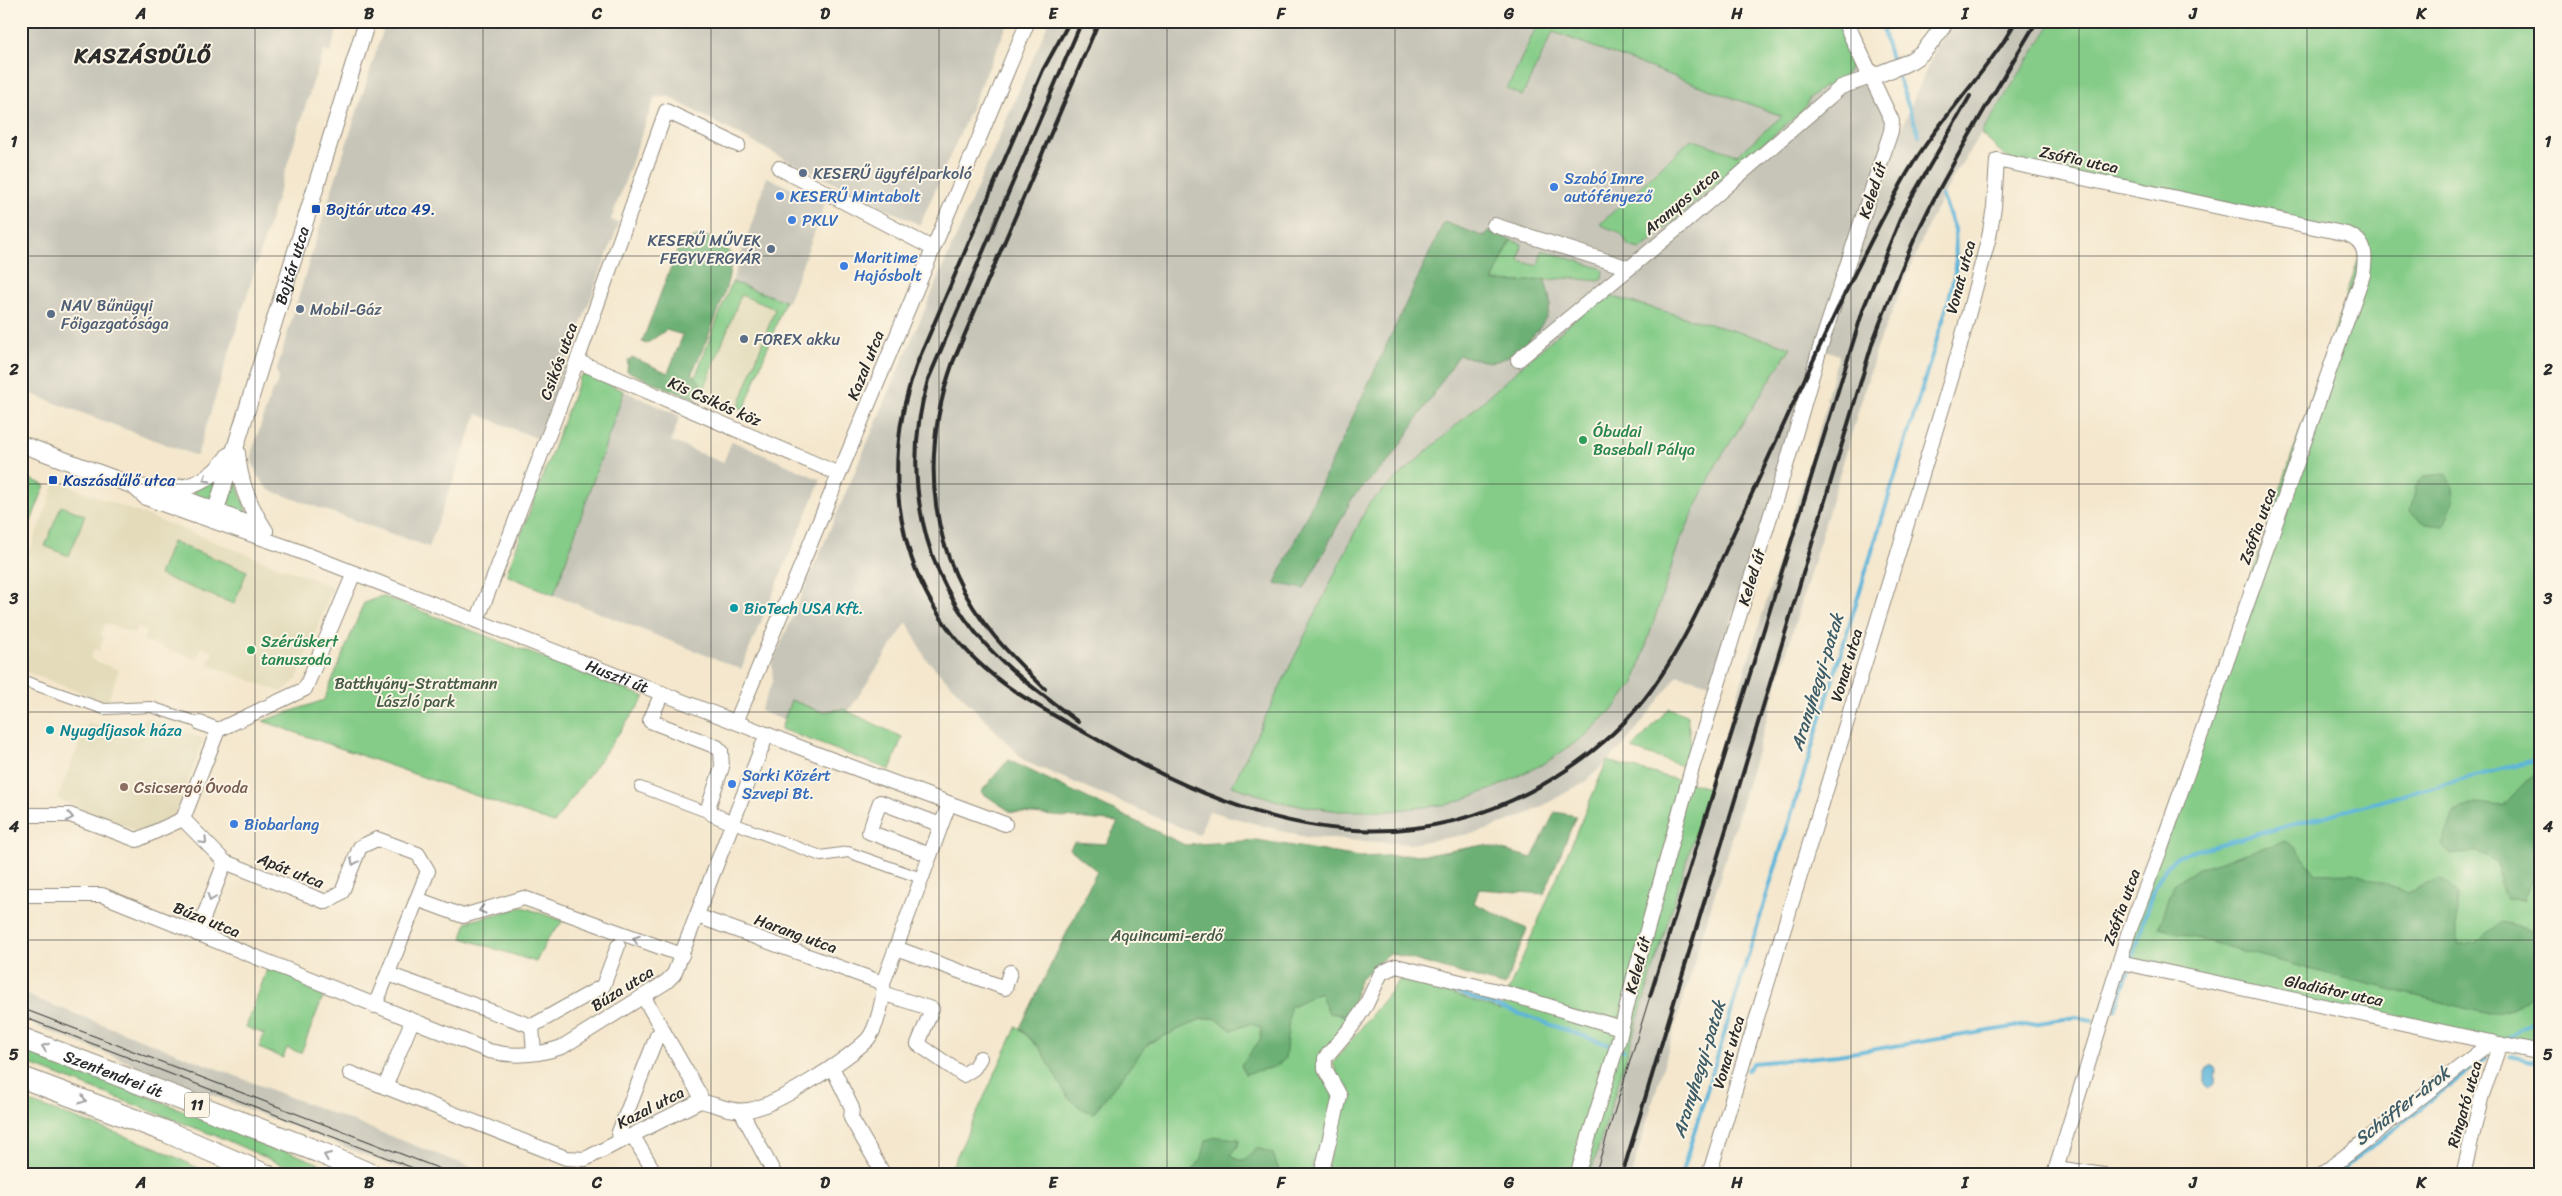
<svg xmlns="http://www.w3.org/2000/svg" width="2562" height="1196" viewBox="0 0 2562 1196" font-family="Sriracha,sans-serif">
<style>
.built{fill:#e3dbba}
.industrial{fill:#c6c5b8}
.green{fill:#85cc88;stroke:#587c5a}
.forest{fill:#6cb074;stroke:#4c6e50}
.water{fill:#5db6da;stroke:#447082}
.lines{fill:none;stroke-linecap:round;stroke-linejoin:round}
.stream{stroke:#5db6da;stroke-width:4}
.pedestrian-casing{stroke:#90897c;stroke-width:12}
.minor-casing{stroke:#90897c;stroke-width:16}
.tertiary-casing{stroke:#90897c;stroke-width:18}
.primary-casing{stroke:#90897c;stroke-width:23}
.pedestrian{stroke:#fff;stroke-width:10}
.minor{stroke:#fff;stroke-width:14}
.tertiary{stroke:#fff;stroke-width:16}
.primary{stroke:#fff;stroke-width:21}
.tram{stroke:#2b2b2b;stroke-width:1}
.rail{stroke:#2b2b2b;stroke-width:4}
.oneway{stroke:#a0a0a0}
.grid{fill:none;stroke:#2b2b2b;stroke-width:1;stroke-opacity:0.55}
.service-dot{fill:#5c6f8a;stroke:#fcf5e5;stroke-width:2}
.shop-dot{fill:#3f7fe0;stroke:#fcf5e5;stroke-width:2}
.transit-dot{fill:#1a4fb4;stroke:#fcf5e5;stroke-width:2}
.leisure-dot{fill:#2e9e5b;stroke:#fcf5e5;stroke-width:2}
.culture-dot{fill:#0f9aa8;stroke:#fcf5e5;stroke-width:2}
.education-dot{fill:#8d6e63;stroke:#fcf5e5;stroke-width:2}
.labels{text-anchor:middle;stroke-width:4;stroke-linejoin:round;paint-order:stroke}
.shield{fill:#fcf5e5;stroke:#6a6863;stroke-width:1}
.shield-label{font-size:15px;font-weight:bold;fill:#2b2b2b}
.street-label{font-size:16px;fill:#2b2b2b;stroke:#fcf5e5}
.service-label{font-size:16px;fill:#4e5e75;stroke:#fcf5e5;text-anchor:start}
.shop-label{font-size:16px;fill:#366cbe;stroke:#fcf5e5;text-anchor:start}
.transit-label{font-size:16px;fill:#164399;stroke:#fcf5e5;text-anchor:start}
.leisure-label{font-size:16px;fill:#27864d;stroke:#fcf5e5;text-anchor:start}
.culture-label{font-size:16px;fill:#0d838f;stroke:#fcf5e5;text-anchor:start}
.park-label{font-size:16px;fill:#465b47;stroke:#fcf5e5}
.education-label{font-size:16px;fill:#785e54;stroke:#fcf5e5;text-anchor:start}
.water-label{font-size:18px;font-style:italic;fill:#3c5c68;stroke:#fcf5e5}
.district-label{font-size:21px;font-weight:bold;letter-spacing:1px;fill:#2b2b2b;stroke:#fcf5e5}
.neatline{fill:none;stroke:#2b2b2b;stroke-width:2}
.grid-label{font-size:16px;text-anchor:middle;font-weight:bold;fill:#2b2b2b}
</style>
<rect width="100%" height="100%" fill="#fcf5e5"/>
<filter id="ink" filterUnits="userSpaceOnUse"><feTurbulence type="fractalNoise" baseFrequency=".02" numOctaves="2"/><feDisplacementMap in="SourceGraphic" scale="10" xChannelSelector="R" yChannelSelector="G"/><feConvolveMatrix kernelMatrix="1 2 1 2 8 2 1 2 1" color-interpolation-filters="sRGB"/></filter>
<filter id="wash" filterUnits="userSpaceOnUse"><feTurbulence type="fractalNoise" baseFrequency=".0096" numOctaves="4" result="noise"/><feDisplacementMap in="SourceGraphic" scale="20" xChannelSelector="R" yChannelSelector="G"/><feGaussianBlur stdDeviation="1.12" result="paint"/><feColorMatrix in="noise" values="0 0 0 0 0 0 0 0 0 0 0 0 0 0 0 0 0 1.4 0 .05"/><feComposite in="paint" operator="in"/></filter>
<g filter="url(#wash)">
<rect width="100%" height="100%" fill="#f4e7cd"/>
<g class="built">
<path d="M732 282 785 301 743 411 690 390Z"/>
<path d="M56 481 333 587 297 679 282 692 208 665 213 651 202 647 197 660 143 640 146 631 137 627 134 634 105 623 101 635 104 636 99 651 94 649 90 659 119 670 107 702 21 670V544L31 548Z"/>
<path d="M145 717 167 725 165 729 178 734 180 730 203 739 174 819 142 833 57 799 88 722 137 739Z"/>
</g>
<g class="industrial">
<path d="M21 21H340L330 53 324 51 313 82 197 456 21 390Z"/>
<path d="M386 21H1009L920 225 777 155 669 97H655L611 220 619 223 538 439 477 414 429 547 269 490 258 477 252 461V451L272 391 275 389 279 376 276 372 313 249Z"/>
<path d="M1049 21H1631L1640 26 1643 21H1847L1901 129 1934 52 1952 21H2053L1953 177 1930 221 1878 345 1631 1175H1590L1828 401 1826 399 1839 355 1820 348 1711 684 1678 675 1625 744 1586 781 1532 812 1481 832 1409 844 1304 837 1209 811 1199 835 1026 762 926 659 907 622 831 738 760 711 773 681 772 664Z"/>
<path d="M767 177 825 205 788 302 732 282Z"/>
<path d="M624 391 680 416 671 441 723 463 732 441 821 480 741 669 554 595Z"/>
<path d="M21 993 24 994 491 1175H416L21 1020Z"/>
</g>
<g class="green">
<path d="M1539 21H1631L1640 26 1643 21H1836C1854 50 1862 66 1831 88L1825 86 1810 97 1804 109 1641 249 1628 246C1621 227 1615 233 1600 224L1691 139 1737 155 1782 116 1553 32 1522 96 1507 89Z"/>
<path d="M2053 21H2541V1042H2492L2120 962 2363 246 2129 188 2013 163 1981 134Z"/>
<path d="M1511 240 1522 244 1519 261 1538 266 1542 250 1600 268 1603 271 1602 279 1599 281 1570 278 1519 282 1492 281Z"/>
<path d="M732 282 785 301 744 410 738 408 775 309 741 295 702 394 699 393 701 384 695 377Z"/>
<path d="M1603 294 1791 347 1716 465 1679 543 1634 683 1617 705 1584 737 1545 763 1492 789 1450 804 1388 811H1339L1284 803 1232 786 1369 503Z"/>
<path d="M585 374 624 391 554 595 506 575 580 377Z"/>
<path d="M24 477 45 485 25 537 21 536V483Z"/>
<path d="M218 479 214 496 210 499 194 494 195 490Z"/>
<path d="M236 482 247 513 245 514 226 507Z"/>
<path d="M61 506 85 515 69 556 45 546Z"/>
<path d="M172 542 247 571 234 604 159 575Z"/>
<path d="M382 596 645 697 554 823 263 721 324 700 364 603Z"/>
<path d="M791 700 822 712 843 709 902 737 890 770 781 729Z"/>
<path d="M1669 708 1687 715 1692 752 1686 767 1632 749Z"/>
<path d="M1607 761 1709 788 1590 1175H1325L1345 1095 1333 1063 1402 977 1500 1010Z"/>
<path d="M523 907 563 921 548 938 536 962 462 938 467 922Z"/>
<path d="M268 967 326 989 301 1053 287 1048 283 1058 259 1048 264 1034 246 1027Z"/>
<path d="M1320 992 1329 1013 1349 1016 1352 1020 1326 1050 1334 1102 1315 1175H948L1017 1026 1041 1050 1069 1099 1093 1113 1149 1043 1201 1019 1215 1018 1232 1030 1251 1023 1261 1028V1039L1241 1065 1245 1074 1285 1059 1289 1007Z"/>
<path d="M21 1047 348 1175H305L224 1139 21 1061Z"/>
<path d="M21 1099 155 1147 212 1175H21Z"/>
</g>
<g class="forest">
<path d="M1444 222 1485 237 1488 231 1511 240 1492 281 1519 282 1545 279C1546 287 1551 298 1550 306 1546 327 1517 355 1497 361 1487 364 1469 357 1459 355L1391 459 1353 497 1304 589 1275 583Z"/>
<path d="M703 235C712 238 724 242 729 251 739 273 702 350 692 373L701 384 697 399C672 392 651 381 627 371L628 360 634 358 668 373 683 335 666 330 646 344 642 342 680 243Z"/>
<path d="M2445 474C2461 490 2451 508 2444 526L2426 524 2410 512 2416 486 2424 476Z"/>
<path d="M1008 760 1185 845 1257 840 1359 857 1432 854 1484 845 1532 858 1555 812 1576 816 1544 894 1479 889 1474 903 1527 929 1505 986 1390 953 1360 979 1349 1016 1329 1013 1320 992 1290 1007 1285 1059 1274 1067 1245 1074 1241 1065 1261 1039V1028L1251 1023 1232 1030 1215 1018 1201 1019 1149 1043 1093 1113C1064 1105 1057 1075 1042 1052 1036 1043 1028 1036 1020 1028L1097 871 1070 849 1074 842 1106 844 1118 822 1011 812 981 792Z"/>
<path d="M2541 770V862L2524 900 2506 899 2499 882 2497 862 2478 851 2450 855 2442 845 2455 812 2476 803 2503 806 2528 779Z"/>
<path d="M2285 841 2296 848 2316 874 2354 873 2406 892 2441 879 2457 893V944L2475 943 2502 922 2536 931 2541 928V987L2518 1006 2489 1014 2320 972 2159 928 2174 884 2199 868Z"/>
<path d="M1217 1137 1239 1139 1238 1146 1231 1155 1238 1160H1244L1258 1148 1273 1154 1279 1171 1278 1175H1214L1209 1172 1206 1175H1189L1202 1158 1206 1140Z"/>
</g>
<path class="water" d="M2212 1065 2216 1069 2215 1083 2209 1088 2205 1084V1071Z"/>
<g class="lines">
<g class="stream">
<path d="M1882 21 1885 39 1893 65"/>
<path d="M1896 72 1919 135"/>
<path d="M2133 958C2143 927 2151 874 2179 855L2538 759"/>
<path d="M1416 978 1624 1050"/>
<path d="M2115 1010 2129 971"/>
<path d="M2507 1039 2531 1022 2541 1021"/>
<path d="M2510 1056 2541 1063"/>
<path d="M1747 1070 1753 1063 1838 1055 2076 1017 2092 1020"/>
<path d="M1681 1175 1948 303 1956 267 1955 229 1942 195"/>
<path d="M2335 1175 2485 1058"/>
</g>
</g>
</g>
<g filter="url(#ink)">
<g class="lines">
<g class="pedestrian-casing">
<g id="pedestrian">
<path d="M21 680 104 709 151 707 200 723"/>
<path d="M640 787 712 814"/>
<path d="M733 823 821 856 848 852 921 878"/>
</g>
</g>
<g class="minor-casing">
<g id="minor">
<path d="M779 168 932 248"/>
<path d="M1494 225 1629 268"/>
<path d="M1518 360 1684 223 1841 87 1871 77 1892 121 1891 131 1820 348 1788 459 1692 768 1634 977 1618 1043 1577 1175"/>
<path d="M577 361 839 474"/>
<path id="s1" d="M195 515 293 549 817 754 1005 824"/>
<path d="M477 621 577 361 666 111 738 145"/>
<path d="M662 693 650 721 717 747 721 751 722 767 709 805 712 814 733 823"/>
<path d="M736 722 1028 21"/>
<path d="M200 723 218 730"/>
<path d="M21 815H70L137 840 183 819"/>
<path d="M183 819 225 862 326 902 342 892 360 847 377 839 418 854 428 871 417 899 463 916 524 898 682 955"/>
<path d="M183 819 218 730 305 689 354 573"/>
<path d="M930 855 869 832 880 802 941 825"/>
<path d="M21 895H102L489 1051C513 1057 539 1055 562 1047L666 982 674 974 767 734"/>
<path d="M697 916 883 983"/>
<path d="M197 934 225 862"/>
<path d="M896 948 1005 988 1010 972"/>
<path d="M2120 962 2541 1053"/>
<path d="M388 974 532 1026 603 986 618 946"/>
<path d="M885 994 932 1009 918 1044 963 1075 974 1068 980 1058"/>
<path d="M643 996 700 1095V1101"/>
<path d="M375 1006 417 899"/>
<path d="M532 1026 534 1053"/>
<path d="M832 1067 852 1108 851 1118 884 1175"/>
<path d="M350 1073 566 1158 585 1159 700 1101C716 1104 732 1113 749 1110 777 1105 845 1061 867 1040 876 1031 885 996 883 983L949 804"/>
<path d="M385 1087 412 1021"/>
<path d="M741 1111 775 1175"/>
<path d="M633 1136 656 1175"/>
<path d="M620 1142 619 1132 657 1036 663 1030"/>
<path d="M2056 1168 2104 1175"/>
<path d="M1321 1175 1340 1096 1325 1069V1058L1353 1025 1366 1005 1381 973 1396 966 1509 994 1621 1028"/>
<path d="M1709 1175 1952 376 1989 237 1994 207 1997 160 2347 234C2367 242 2366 256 2363 275L2161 848 2128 934 2054 1175"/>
<path d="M2321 1175 2492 1042"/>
<path d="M2463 1175 2481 1099 2500 1044"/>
</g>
</g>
<g class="tertiary-casing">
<g id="tertiary">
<path d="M1845 21 1871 77C1915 60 1920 62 1946 21"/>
<path d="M21 444 134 486 146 497 195 515 216 510"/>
<path d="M237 452C239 482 249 506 265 531"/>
<path d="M137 487C177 492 205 490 229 455"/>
<path d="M165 491 265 531"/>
<path id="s2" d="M216 510 367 21"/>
</g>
</g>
<g class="primary-casing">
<g id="primary">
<path id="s3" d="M21 1038 319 1152 372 1175"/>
<path d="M21 1077 167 1132 266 1175"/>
</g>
</g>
<use href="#pedestrian" class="pedestrian"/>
<use href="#minor" class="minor"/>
<use href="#tertiary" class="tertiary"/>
<use href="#primary" class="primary"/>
<g class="tram">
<path d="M21 1008 456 1175"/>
<path d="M21 1016 431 1175"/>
<path d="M1595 1175 1650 996"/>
</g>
<g class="rail">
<path d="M1070 21 1043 70 918 361C873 476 901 608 1003 683 1033 705 1066 722 1098 740 1239 822 1389 872 1542 785 1584 761 1624 728 1652 689 1690 636 1714 575 1741 517 1793 406 1842 292 1901 184 1930 130 1975 86 2008 35"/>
<path d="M2004 41 2016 21"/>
<path d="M1045 689C1028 672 1011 656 995 637 928 557 919 458 953 362L1099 21"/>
<path d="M1078 722C1047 698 1014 675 987 646 921 574 901 474 928 380L1082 21"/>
<path d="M1650 996 1864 307 1903 212 1970 96"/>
<path d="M1622 1175 1873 341C1892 292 1911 242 1936 195 1968 136 2002 79 2037 21"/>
</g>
</g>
<defs><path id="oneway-chevron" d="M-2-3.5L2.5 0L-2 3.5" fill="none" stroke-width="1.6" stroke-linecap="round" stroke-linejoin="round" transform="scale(1.25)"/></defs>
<g class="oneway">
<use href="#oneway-chevron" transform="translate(206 479) rotate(150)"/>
<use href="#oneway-chevron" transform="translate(70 817) rotate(10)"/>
<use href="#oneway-chevron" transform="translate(204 841) rotate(46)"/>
<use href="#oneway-chevron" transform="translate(354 862) rotate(113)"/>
<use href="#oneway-chevron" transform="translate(211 898) rotate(111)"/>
<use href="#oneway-chevron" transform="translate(482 910) rotate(164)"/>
<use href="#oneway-chevron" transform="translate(636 939) rotate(-160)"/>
<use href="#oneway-chevron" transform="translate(45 1047) rotate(-159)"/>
<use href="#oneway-chevron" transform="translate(83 1100) rotate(21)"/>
<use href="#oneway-chevron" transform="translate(327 1156) rotate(-157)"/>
</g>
</g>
<path class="grid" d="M255 21V1175M483 21V1175M711 21V1175M939 21V1175M1167 21V1175M1395 21V1175M1623 21V1175M1851 21V1175M2079 21V1175M2307 21V1175M21 256H2541M21 484H2541M21 712H2541M21 940H2541"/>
<g class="service-dot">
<circle cx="803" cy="173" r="5"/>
<circle cx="771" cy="249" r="5"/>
<circle cx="300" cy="309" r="5"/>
<circle cx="51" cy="314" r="5"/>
<circle cx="744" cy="339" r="5"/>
</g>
<g class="shop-dot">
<circle cx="1554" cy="187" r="5"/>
<circle cx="780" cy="196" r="5"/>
<circle cx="792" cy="220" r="5"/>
<circle cx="844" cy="266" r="5"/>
<circle cx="732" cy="784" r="5"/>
<circle cx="234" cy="824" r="5"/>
</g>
<g class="transit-dot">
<rect x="311" y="204" width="10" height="10" rx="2.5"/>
<rect x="48" y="475" width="10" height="10" rx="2.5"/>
</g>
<g class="leisure-dot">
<circle cx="1583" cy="440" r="5"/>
<circle cx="251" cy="650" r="5"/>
</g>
<g class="culture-dot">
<circle cx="734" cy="608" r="5"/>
<circle cx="50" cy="730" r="5"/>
</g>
<circle class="education-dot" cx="124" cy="787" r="5"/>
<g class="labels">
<rect class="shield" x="184.5" y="1092.5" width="25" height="25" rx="4"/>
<g class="shield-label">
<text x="197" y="1110">11</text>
</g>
<g class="street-label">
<text transform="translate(2079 159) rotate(12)" y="6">Zsófia utca</text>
<text transform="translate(1872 190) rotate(-72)" y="6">Keled út</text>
<text transform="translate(1681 201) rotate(-40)" y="6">Aranyos utca</text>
<text dy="6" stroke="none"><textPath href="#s2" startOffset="256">Bojtár utca</textPath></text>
<text transform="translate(1960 277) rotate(-75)" y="6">Vonat utca</text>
<text transform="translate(558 361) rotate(-70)" y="6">Csikós utca</text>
<text transform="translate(865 365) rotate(-68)" y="6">Kazal utca</text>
<text transform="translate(715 401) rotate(24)" y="6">Kis Csikós köz</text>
<text transform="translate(2257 526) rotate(-70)" y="6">Zsófia utca</text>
<text transform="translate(1751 577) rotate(-73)" y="6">Keled út</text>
<text transform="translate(1846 665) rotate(-73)" y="6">Vonat utca</text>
<text dy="6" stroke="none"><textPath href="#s1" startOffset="452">Huszti út</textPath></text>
<text transform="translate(291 870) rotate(22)" y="6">Apát utca</text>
<text transform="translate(2121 907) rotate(-70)" y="6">Zsófia utca</text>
<text transform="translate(207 919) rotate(22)" y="6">Búza utca</text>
<text transform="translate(796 933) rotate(20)" y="6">Harang utca</text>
<text transform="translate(1637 965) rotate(-75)" y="6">Keled út</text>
<text transform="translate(622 988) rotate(-32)" y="6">Búza utca</text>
<text transform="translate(2334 990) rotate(12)" y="6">Gladiátor utca</text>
<text transform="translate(1728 1052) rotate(-73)" y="6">Vonat utca</text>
<text dy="6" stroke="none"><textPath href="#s3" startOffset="99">Szentendrei út</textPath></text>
<text transform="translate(2464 1104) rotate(-74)" y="6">Ringató utca</text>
<text transform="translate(650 1107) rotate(-27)" y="6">Kazal utca</text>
</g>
<g class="service-label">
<text x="813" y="179">KESERŰ ügyfélparkoló</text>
<text x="761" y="246" text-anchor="end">KESERŰ MŰVEK<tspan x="761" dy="18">FEGYVERGYÁR</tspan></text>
<text x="61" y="311">NAV Bűnügyi<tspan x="61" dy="18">Főigazgatósága</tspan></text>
<text x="310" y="315">Mobil-Gáz</text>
<text x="754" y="345">FOREX akku</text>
</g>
<g class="shop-label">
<text x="1564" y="184">Szabó Imre<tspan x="1564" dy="18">autófényező</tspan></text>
<text x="790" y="202">KESERŰ Mintabolt</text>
<text x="802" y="226">PKLV</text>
<text x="854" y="263">Maritime<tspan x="854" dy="18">Hajósbolt</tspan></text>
<text x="742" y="781">Sarki Közért<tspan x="742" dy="18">Szvepi Bt.</tspan></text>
<text x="244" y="830">Biobarlang</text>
</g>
<g class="transit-label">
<text x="326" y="215">Bojtár utca 49.</text>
<text x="63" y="486">Kaszásdűlő utca</text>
</g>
<g class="leisure-label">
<text x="1593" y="437">Óbudai<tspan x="1593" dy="18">Baseball Pálya</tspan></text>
<text x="261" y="647">Szérűskert<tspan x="261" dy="18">tanuszoda</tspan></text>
</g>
<g class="culture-label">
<text x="744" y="614">BioTech USA Kft.</text>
<text x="60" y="736">Nyugdíjasok háza</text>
</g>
<g class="park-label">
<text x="416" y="689">Batthyány-Strattmann<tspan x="416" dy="18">László park</tspan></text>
<text x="1167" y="941">Aquincumi-erdő</text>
</g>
<g class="education-label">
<text x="134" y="793">Csicsergő Óvoda</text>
</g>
<g class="water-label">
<text transform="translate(1817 682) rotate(-73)" y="6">Aranyhegyi-patak</text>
<text transform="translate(1699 1069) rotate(-73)" y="6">Aranyhegyi-patak</text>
<text transform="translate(2402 1106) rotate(-38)" y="6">Schäffer-árok</text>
</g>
<g class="district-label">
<text x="143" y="63">KASZÁSDŰLŐ</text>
</g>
</g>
<rect width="2562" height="1196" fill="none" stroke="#fcf5e5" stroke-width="55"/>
<rect x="28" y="28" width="2506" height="1140" class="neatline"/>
<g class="grid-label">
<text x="141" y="19">A</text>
<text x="369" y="19">B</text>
<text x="597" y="19">C</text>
<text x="825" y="19">D</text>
<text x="1053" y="19">E</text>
<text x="1281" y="19">F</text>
<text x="1509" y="19">G</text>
<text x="1737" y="19">H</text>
<text x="1965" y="19">I</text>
<text x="2193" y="19">J</text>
<text x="2421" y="19">K</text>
<text x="14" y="147">1</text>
<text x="2548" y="147">1</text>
<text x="14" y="375">2</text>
<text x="2548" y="375">2</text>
<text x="14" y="604">3</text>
<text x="2548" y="604">3</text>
<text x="14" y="832">4</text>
<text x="2548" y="832">4</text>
<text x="14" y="1060">5</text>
<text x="2548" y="1060">5</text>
<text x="141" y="1188">A</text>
<text x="369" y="1188">B</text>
<text x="597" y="1188">C</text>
<text x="825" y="1188">D</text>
<text x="1053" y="1188">E</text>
<text x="1281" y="1188">F</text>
<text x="1509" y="1188">G</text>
<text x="1737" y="1188">H</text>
<text x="1965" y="1188">I</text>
<text x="2193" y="1188">J</text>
<text x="2421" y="1188">K</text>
</g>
</svg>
